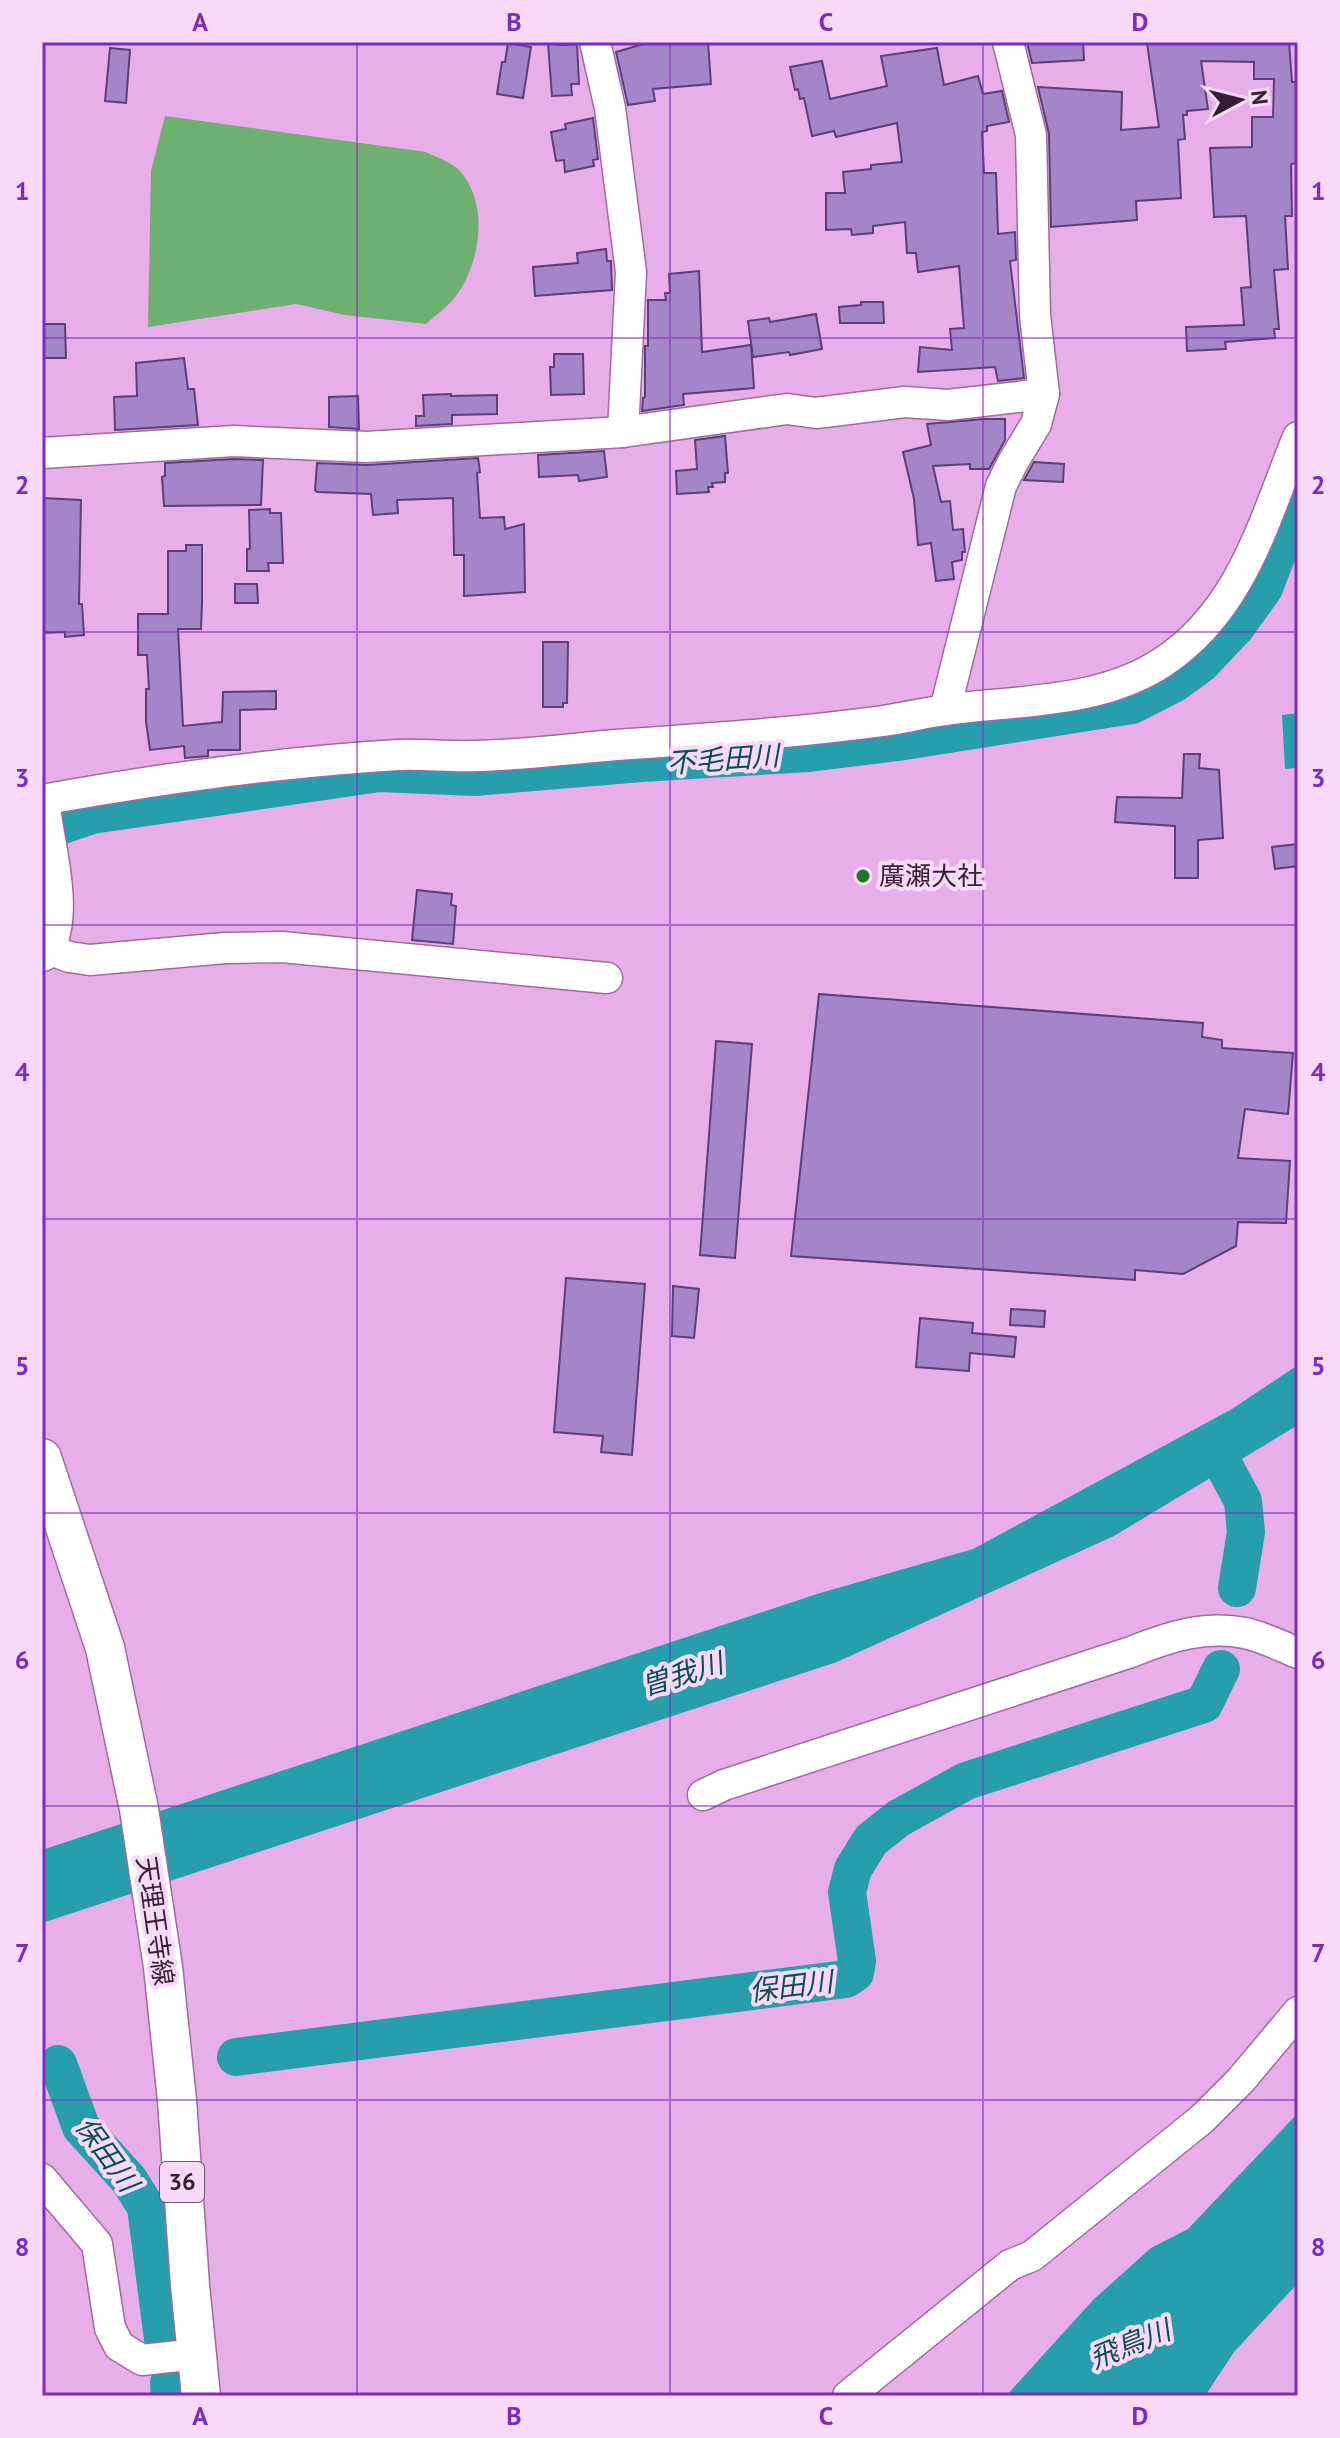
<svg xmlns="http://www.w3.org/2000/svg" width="1340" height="2438" viewBox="0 0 1340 2438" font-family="'PT Sans','Noto Sans JP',sans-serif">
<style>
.green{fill:#6faf72}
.water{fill:#279eab}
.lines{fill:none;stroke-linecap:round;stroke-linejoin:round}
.river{stroke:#279eab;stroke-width:38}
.building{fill:#a485c7;stroke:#5c3e7a;stroke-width:2}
.minor-casing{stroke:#9f6ba2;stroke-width:33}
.major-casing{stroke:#9f6ba2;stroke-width:41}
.minor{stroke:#fff;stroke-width:30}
.major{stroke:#fff;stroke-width:38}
.grid{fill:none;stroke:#7b2cbf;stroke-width:2;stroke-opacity:0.55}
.poi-dot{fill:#187828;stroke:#f8daf8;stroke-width:3}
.labels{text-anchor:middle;stroke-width:8;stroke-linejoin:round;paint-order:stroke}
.shield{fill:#f8daf8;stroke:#705770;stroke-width:2}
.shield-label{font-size:24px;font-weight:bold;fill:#351f35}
.poi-label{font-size:26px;fill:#351f35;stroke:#f8daf8;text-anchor:start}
.street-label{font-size:26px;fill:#351f35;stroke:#f8daf8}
.water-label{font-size:28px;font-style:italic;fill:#0b4e55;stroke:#f8daf8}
.neatline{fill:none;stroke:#7b2cbf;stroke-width:3}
.grid-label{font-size:26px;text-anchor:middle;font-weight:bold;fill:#7b2cbf}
</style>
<rect width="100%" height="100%" fill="#e7aee9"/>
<path class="green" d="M165 116 426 152C436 157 451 162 459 170 489 202 481 260 458 293 450 305 436 315 426 324L345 315 296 304 148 327 151 171Z"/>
<g class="water">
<path d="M1298 713V768L1285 769 1282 715Z"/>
<path d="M1298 1365V1425L1114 1536 837 1662 42 1923V1850L817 1594 973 1549 1232 1409Z"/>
<path d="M1298 2113V2283L1234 2352 1205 2396H1006L1093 2300 1151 2248 1188 2229Z"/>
</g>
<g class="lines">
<g class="river">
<path d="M42 832 92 815 379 773 475 777 641 763 809 753 898 742 1132 705 1175 683 1201 664 1236 627 1264 588 1298 499"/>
<path d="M1215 1449 1243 1501 1246 1532 1237 1588"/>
<path d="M236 2057 846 1979 855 1973 857 1961 847 1892 853 1869 871 1840 899 1818 966 1781 1204 1704 1221 1669"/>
<path d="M58 2064 81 2127 129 2180 146 2207 163 2339"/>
<path d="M169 2383 170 2396"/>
</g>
</g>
<g class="building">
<path d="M650 42H708L711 84 653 89 655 101 628 105 616 52Z"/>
<path d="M1027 42H1083L1084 60 1032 63Z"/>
<path d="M1164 42H1289L1292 82H1298V163L1291 164 1292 216H1285L1288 269 1274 270 1279 329H1274L1275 338 1225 342 1226 349 1187 351 1186 327 1244 325 1241 288 1251 287 1246 216 1214 217 1210 148 1252 147V117H1273L1274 79H1254V62L1201 61 1208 109 1187 111V115H1183L1185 139 1178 140 1181 198 1136 201 1137 220 1051 227 1049 134 1038 87 1122 92 1121 130 1159 127 1147 43Z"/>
<path d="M508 43 531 47 523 98 497 94 502 62H505Z"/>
<path d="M548 43 561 45 577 44 579 84H571L572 95 552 96Z"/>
<path d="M110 48 130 50 126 103 105 101Z"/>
<path d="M937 48 944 85 978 76 983 94 1002 91 1009 122 987 126V131L982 132 984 173H996L998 234 1015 232 1016 260 1010 261 1024 378 998 381 995 367 918 372 920 347 952 350 950 329 964 328 959 266 918 272 916 253H907L905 222 873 226V233L852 235 851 229 826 230V193H845L843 172 871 169V165L902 162 897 123 836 137 834 131 812 136 804 98 800 99 798 89 795 90 790 67 822 61 830 99 887 86 881 56Z"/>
<path d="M593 118 598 159 593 160 594 166 565 172 564 160 556 161 551 132 566 129 565 124Z"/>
<path d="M606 249 607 261H611L612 290 535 296 533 267 578 263 577 253Z"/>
<path d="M699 271 702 352 751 345 754 388 683 394 684 405 642 411 643 398 645 397V346H648V300H666L665 293H670L669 274Z"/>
<path d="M861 302H883L884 323H840L839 307 861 305Z"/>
<path d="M816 314 822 349 790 355 789 352 753 357 748 321 769 318 770 322Z"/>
<path d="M42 324H65L66 358H42Z"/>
<path d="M554 354H583L584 394 551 395 550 367H554Z"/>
<path d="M184 358 188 389H194L198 425 115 430 114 397 137 396 136 363Z"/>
<path d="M451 394V396L497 395V414L452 415V424L416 426V416H424L423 395Z"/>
<path d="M358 396 359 429 329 427V397Z"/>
<path d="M984 419H1005V440L989 469H970V464L933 466 941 502 950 501 953 530 963 529 965 552H962V560L952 562 954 579 936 581 931 543 918 545 914 499 903 452 931 445 927 424Z"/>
<path d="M725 436 728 473H725V482L712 483 713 487H708L709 492 677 494 676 471 697 469 695 440Z"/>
<path d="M604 451 607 477 579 481 578 475 539 477 538 455Z"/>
<path d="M478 458 480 472 477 473 480 518 504 517 505 529 524 524 525 592 464 596V555H454L453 498 397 500 398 513 373 515 371 494 317 492 315 490 317 463 367 465Z"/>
<path d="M234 459 263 460 261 505 164 506 162 477 165 476V463Z"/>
<path d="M1034 462 1064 464 1063 482 1024 480Z"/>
<path d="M42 498 81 500 79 604H82L84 635 65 637V632L42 633Z"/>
<path d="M270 509V513H281L283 563H268L269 571H247V549H250L249 510Z"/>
<path d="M186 545H202V603L201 629H178L183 726 222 722 223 692 276 691V709L240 710V750H208V756L185 758 184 746 150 750 146 722V689H149L147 655H138V614H168V551H186Z"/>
<path d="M235 584H257L258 603H235Z"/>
<path d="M543 642H568L567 703H563V707H543Z"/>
<path d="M1184 754H1200L1199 768 1219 770 1223 838 1198 840V878H1175V826L1115 822 1117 797 1182 798Z"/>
<path d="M1298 844V866L1275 869 1272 847Z"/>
<path d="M417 890 452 894 451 905 456 906 453 944 412 940Z"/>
<path d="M819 994 1203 1023 1202 1037 1222 1040V1048L1293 1053 1288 1114 1245 1109 1238 1158 1290 1161 1286 1223 1238 1222 1236 1246 1183 1274 1135 1270V1280L791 1256Z"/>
<path d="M716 1041 752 1044 735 1258 700 1255Z"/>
<path d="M566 1278 645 1284 632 1455 601 1452 603 1436 554 1432Z"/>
<path d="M673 1286 699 1289 694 1338 672 1336Z"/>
<path d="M1011 1309 1045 1311 1044 1327 1010 1325Z"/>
<path d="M920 1318 973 1323 972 1333 1016 1337 1014 1357 970 1353 969 1371 916 1367Z"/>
</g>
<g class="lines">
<g class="minor-casing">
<g id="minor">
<path d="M595 42 610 108 631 272 623 432"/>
<path d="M42 453 234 441 366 447 623 432 787 409 816 413 905 402 948 405 1044 394"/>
<path d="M945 710 1001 486 1013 462 1036 424 1044 394 1035 315 1031 135 1008 42"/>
<path d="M42 800C159 779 279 762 398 755 424 754 450 757 476 756 522 755 569 749 616 745 705 739 794 733 883 721 904 718 924 713 945 710 1017 700 1100 704 1163 662 1242 610 1264 520 1298 437"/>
<path d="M46 948 69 957 90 960 225 948 282 947 607 978"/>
<path d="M703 1795 724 1785 1131 1652C1168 1637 1205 1625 1245 1633 1263 1637 1281 1646 1298 1653"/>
<path d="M42 2179 97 2244 110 2328 119 2346 142 2360 197 2354"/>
<path d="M848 2396 1010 2265 1032 2256 1202 2119 1241 2080 1298 2012"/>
</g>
</g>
<g class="major-casing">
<g id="major">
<path d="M42 815C47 852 66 921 42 952"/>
<path d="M42 1458 105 1648 139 1809 163 1967 177 2100 190 2285 201 2396"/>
</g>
</g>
<use href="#minor" class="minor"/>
<use href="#major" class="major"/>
</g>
<path class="grid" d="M357 42V2396M670 42V2396M983 42V2396M42 338H1298M42 632H1298M42 925H1298M42 1219H1298M42 1513H1298M42 1806H1298M42 2100H1298"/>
<circle class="poi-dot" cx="863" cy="876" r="8"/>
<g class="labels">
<rect class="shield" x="160" y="2162" width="44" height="40" rx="6"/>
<g class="shield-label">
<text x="182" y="2190">36</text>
</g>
<g class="poi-label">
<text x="879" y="885">廣瀬大社</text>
</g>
<g class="street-label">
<text transform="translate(155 1921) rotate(82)" y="9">天理王寺線</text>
</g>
<g class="water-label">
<text transform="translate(723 759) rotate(-4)" y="10">不毛田川</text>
<text transform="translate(682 1674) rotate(-17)" y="10">曽我川</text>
<text transform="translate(791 1986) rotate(-7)" y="10">保田川</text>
<text transform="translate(107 2154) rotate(54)" y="10">保田川</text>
<text transform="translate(1130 2344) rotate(-22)" y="10">飛鳥川</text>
</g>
</g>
<rect width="1340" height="2438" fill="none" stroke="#f8daf8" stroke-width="88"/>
<g transform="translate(1240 100) rotate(83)" stroke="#f8daf8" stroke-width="6" paint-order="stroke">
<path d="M0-6L14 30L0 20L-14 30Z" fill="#351f35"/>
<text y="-12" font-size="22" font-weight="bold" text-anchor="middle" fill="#351f35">N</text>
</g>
<rect x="44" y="44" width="1252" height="2350" class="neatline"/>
<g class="grid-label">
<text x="200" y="31">A</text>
<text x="514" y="31">B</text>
<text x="826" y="31">C</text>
<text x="1140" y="31">D</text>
<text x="22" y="200">1</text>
<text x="1318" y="200">1</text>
<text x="22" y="494">2</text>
<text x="1318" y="494">2</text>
<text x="22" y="787">3</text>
<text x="1318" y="787">3</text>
<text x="22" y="1081">4</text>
<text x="1318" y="1081">4</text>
<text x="22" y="1375">5</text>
<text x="1318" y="1375">5</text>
<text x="22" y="1669">6</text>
<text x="1318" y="1669">6</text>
<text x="22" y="1962">7</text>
<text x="1318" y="1962">7</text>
<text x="22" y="2256">8</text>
<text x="1318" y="2256">8</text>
<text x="200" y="2425">A</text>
<text x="514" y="2425">B</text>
<text x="826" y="2425">C</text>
<text x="1140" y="2425">D</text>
</g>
</svg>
